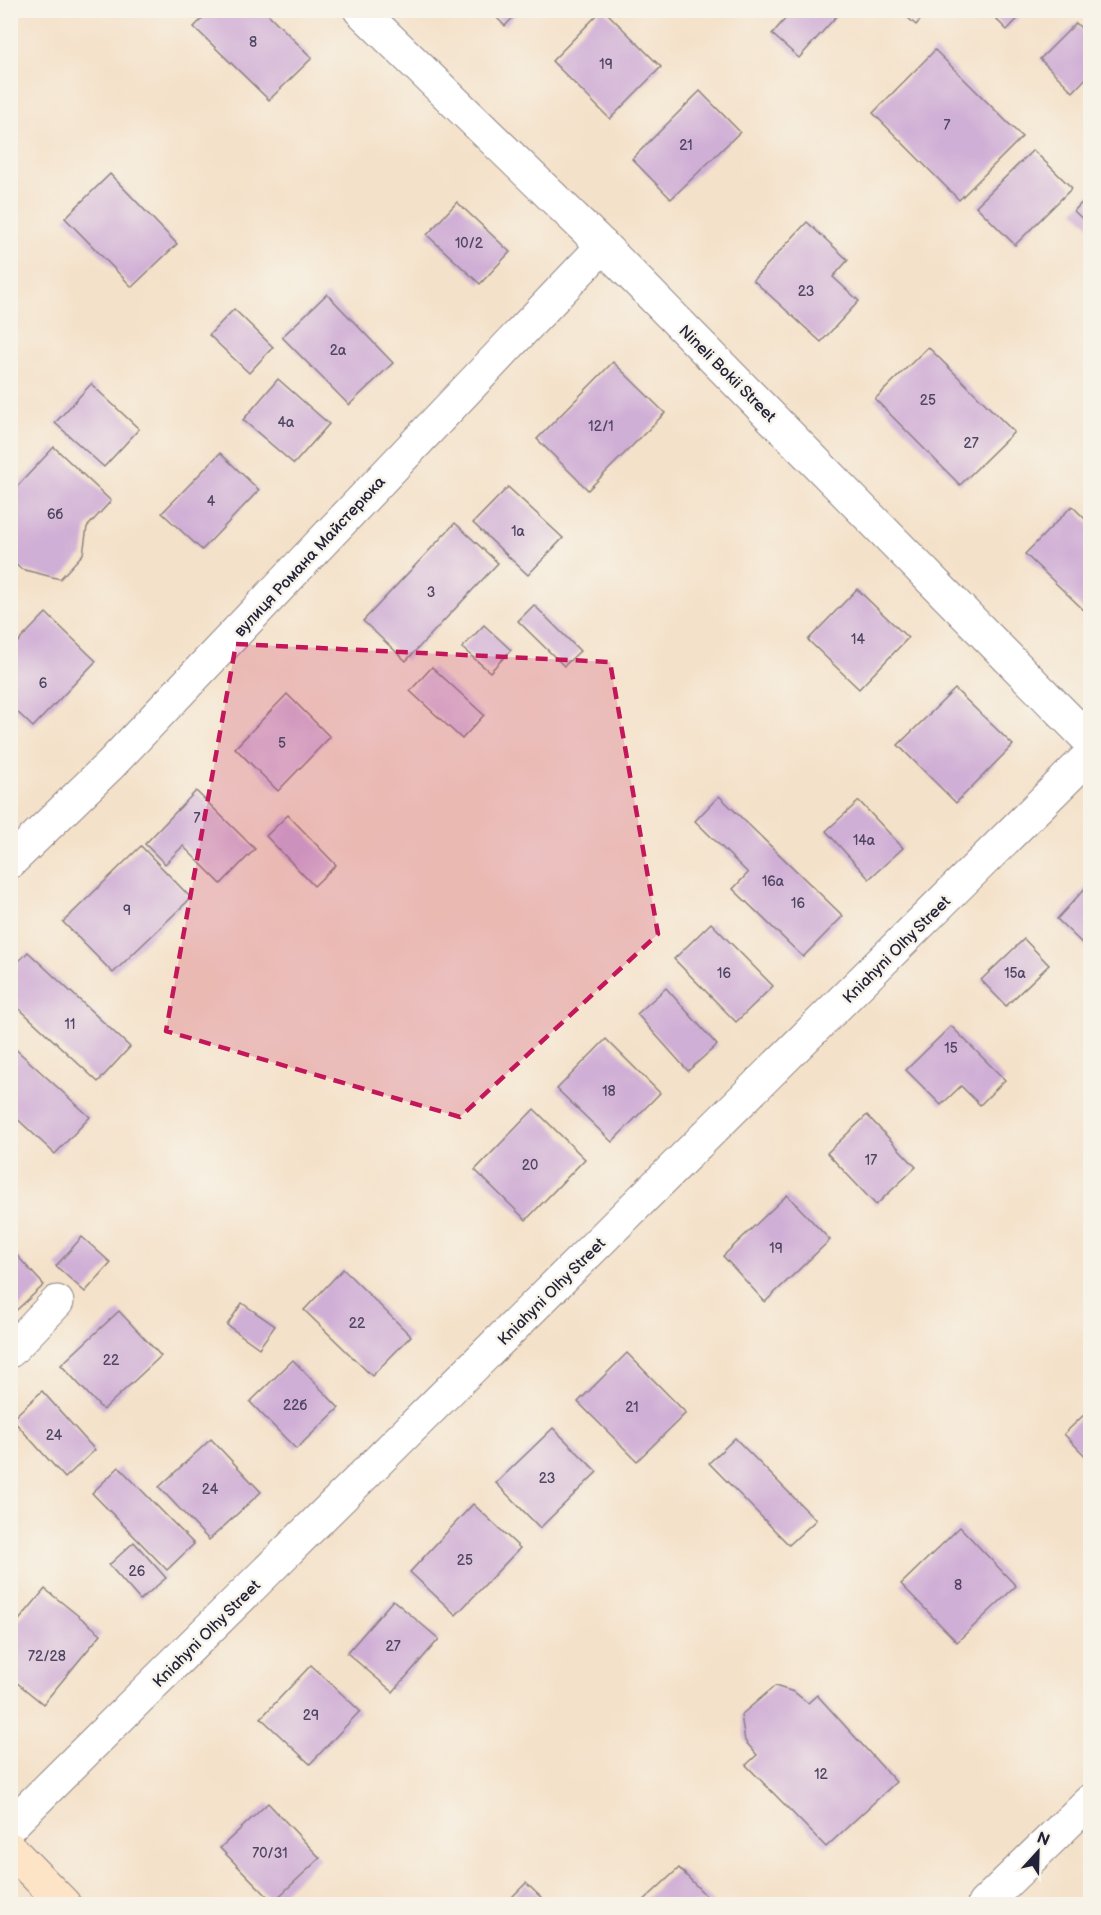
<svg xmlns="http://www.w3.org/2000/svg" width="1101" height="1915" viewBox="0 0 1101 1915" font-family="'Balsamiq Sans',sans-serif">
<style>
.building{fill:#d0afd6}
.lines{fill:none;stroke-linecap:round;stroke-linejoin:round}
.street-casing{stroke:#8b8282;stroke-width:35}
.secondary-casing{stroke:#8b8282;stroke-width:35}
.street{stroke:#fff;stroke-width:33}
.secondary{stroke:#fee4c6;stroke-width:33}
.marked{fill:#c2185b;fill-opacity:0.2;stroke:#c2185b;stroke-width:4.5;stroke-dasharray:12 8;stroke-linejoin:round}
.labels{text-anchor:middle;stroke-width:5;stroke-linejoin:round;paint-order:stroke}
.number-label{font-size:14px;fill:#4e4562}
.street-label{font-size:16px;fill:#22223b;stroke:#f7f3e8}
</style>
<rect width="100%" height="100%" fill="#f7f3e8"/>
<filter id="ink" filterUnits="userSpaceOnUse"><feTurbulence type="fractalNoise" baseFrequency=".0167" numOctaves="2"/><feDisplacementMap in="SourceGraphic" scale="12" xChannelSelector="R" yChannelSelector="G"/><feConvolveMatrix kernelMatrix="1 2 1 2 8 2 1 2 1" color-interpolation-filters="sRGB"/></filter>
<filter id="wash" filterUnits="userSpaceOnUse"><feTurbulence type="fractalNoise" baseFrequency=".008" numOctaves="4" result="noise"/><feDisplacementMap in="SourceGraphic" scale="24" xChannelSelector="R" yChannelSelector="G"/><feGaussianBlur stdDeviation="1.35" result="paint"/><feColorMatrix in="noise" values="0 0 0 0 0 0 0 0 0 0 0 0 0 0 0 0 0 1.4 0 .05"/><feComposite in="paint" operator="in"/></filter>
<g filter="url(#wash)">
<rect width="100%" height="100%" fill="#f4e1c9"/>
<g id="blocks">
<g class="building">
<path d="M211 10H264L312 58 269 100 194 27Z"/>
<path d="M489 10H520L505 26Z"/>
<path d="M602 10H604L661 67 610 119 552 61Z"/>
<path d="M793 10H842L799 58 772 34Z"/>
<path d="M899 10H929L916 25Z"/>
<path d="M987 10H1026L1007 30Z"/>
<path d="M1076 23 1090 37V74L1073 92 1040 59Z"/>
<path d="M935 50 1022 137 959 200 873 113Z"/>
<path d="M700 91 740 132 671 199 632 159Z"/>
<path d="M1033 150 1072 188 1015 245 976 206Z"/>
<path d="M110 174 177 244 132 287 65 218Z"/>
<path d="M1090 194V226L1074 211Z"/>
<path d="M457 202 510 252 480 284 427 235Z"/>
<path d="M807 222 848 260 833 277 859 301 821 342 753 280Z"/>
<path d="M327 294 393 363 349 405 282 337Z"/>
<path d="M234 309 273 347 249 373 209 335Z"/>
<path d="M928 347 1014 432 960 485 875 399Z"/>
<path d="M613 362 665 413 588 490 537 439Z"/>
<path d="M278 379 329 424 294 464 243 420Z"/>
<path d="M91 384 139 429 104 467 55 423Z"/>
<path d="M54 447 111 501 87 527 83 554 60 579 21 569 10 559V494Z"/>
<path d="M220 453 259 490 202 550 162 513Z"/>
<path d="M508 487 563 538 528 575 473 523Z"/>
<path d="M1072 506 1090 524V612L1088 614 1025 554Z"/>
<path d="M455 523 498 563 406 661 363 621Z"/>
<path d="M857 589 908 638 859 689 808 640Z"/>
<path d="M534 605 580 651 564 666 518 621Z"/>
<path d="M46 613 96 661 33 727 10 705V650Z"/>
<path d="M484 625 511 650 490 672 462 648Z"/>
<path d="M432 667 484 715 462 739 410 691Z"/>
<path d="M955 689 1013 745 956 803 898 745Z"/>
<path d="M287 694 330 737 278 791 235 748Z"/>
<path d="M196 791 255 849 221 884 183 846 165 864 145 844Z"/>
<path d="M719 796 843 916 803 957 733 889 748 873 695 821Z"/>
<path d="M859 801 903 848 869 879 826 831Z"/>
<path d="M288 815 336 865 314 886 266 836Z"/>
<path d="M141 846 191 898 113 973 63 922Z"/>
<path d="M1090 883V951L1057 919Z"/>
<path d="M711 923 773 986 736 1022 674 959Z"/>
<path d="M1024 939 1049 965 1006 1006 981 980Z"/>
<path d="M28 952 130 1047 98 1082 10 1000V970Z"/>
<path d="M666 988 717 1045 688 1071 637 1014Z"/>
<path d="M951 1026 1005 1080 980 1105 961 1086 941 1105 906 1070Z"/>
<path d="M606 1039 660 1093 612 1142 557 1089Z"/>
<path d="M10 1044 90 1117 55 1154 13 1115H10Z"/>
<path d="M534 1109 585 1159 526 1220 475 1170Z"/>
<path d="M867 1115 916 1167 876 1205 827 1153Z"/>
<path d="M787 1195 830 1240 765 1302 723 1256Z"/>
<path d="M82 1237 111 1263 85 1292 56 1266Z"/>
<path d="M10 1248 44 1285 10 1316Z"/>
<path d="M343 1269 411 1336 372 1376 304 1310Z"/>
<path d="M242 1303 275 1326 259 1348 227 1325Z"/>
<path d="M119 1311 161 1356 103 1410 61 1365Z"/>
<path d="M627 1353 686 1413 637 1461 578 1402Z"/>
<path d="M293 1360 339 1408 296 1449 250 1402Z"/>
<path d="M42 1391 95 1450 65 1478 12 1419Z"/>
<path d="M1090 1409V1461L1064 1434Z"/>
<path d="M553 1428 597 1472 540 1528 496 1483Z"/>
<path d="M735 1438 816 1520 789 1545 709 1463Z"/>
<path d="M211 1439 261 1492 209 1540 159 1487Z"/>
<path d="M119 1467 194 1544 167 1570 92 1493Z"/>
<path d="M473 1504 520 1548 456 1615 410 1572Z"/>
<path d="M960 1527 1016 1586 957 1642 901 1584Z"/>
<path d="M134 1542 166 1578 140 1600 109 1565Z"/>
<path d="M45 1589 101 1634 43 1704 10 1677V1631Z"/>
<path d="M393 1600 439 1639 393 1692 347 1653Z"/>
<path d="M311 1665 360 1711 310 1764 261 1718Z"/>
<path d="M775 1686 794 1692 808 1703 817 1695 896 1782 826 1847 746 1765 757 1755 745 1741 741 1715Z"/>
<path d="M268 1803 320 1858 273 1902 220 1848Z"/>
<path d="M679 1868 714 1904H640Z"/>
<path d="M526 1883 548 1904H505Z"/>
</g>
</g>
</g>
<g filter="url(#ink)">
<use href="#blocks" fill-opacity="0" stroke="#8b8282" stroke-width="1.5"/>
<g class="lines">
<g class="street-casing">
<g id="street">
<path d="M360 10 603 246 1090 741"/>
<path d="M10 862 111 764 603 246"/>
<path d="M10 1351 57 1302"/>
<path d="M10 1826 1090 755"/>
<path d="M984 1904 1090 1801"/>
</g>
</g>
<g class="secondary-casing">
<path id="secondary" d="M10 1849 64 1904"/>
</g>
<use href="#street" class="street"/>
<use href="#secondary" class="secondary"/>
</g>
</g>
<path class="marked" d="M236 644 610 662 658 934 460 1117 166 1031Z"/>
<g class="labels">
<g class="number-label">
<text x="253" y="47">8</text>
<text x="606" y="69">19</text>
<text x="947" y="130">7</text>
<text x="686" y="150">21</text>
<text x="469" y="248">10/2</text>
<text x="806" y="296">23</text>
<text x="338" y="355">2а</text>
<text x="928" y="405">25</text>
<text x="286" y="427">4а</text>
<text x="601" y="431">12/1</text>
<text x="971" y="448">27</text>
<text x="211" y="506">4</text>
<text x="55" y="519">6б</text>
<text x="518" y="536">1а</text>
<text x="431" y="597">3</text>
<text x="858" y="644">14</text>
<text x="43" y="688">6</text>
<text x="282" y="748">5</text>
<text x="197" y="823">7</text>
<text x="864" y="845">14а</text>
<text x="773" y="886">16а</text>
<text x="798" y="908">16</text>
<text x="127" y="915">9</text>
<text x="724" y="978">16</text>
<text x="1015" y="978">15а</text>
<text x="70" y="1029">11</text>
<text x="951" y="1053">15</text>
<text x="609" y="1096">18</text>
<text x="871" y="1165">17</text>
<text x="530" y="1170">20</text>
<text x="776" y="1253">19</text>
<text x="357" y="1328">22</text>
<text x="111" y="1365">22</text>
<text x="295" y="1410">22б</text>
<text x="632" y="1412">21</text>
<text x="54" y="1440">24</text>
<text x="547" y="1483">23</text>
<text x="210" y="1494">24</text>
<text x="465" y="1565">25</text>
<text x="137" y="1576">26</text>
<text x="958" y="1590">8</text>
<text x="393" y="1651">27</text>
<text x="47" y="1661">72/28</text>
<text x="311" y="1720">29</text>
<text x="821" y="1779">12</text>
<text x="270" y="1858">70/31</text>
</g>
<g class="street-label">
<text transform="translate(728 373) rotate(45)" y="6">Nineli Bokii Street</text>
<text transform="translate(309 556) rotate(-47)" y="6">вулиця Романа Майстерюка</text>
<text transform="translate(896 949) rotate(-45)" y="6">Kniahyni Olhy Street</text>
<text transform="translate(551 1291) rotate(-45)" y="6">Kniahyni Olhy Street</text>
<text transform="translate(206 1633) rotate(-45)" y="6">Kniahyni Olhy Street</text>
</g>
</g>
<rect width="1101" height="1915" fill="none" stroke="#f7f3e8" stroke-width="36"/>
<g transform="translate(1038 1852) rotate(22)" stroke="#f7f3e8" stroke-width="4.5" paint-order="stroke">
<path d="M0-4.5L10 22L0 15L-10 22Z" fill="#22223b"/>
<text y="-9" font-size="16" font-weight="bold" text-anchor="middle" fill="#22223b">N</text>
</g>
</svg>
